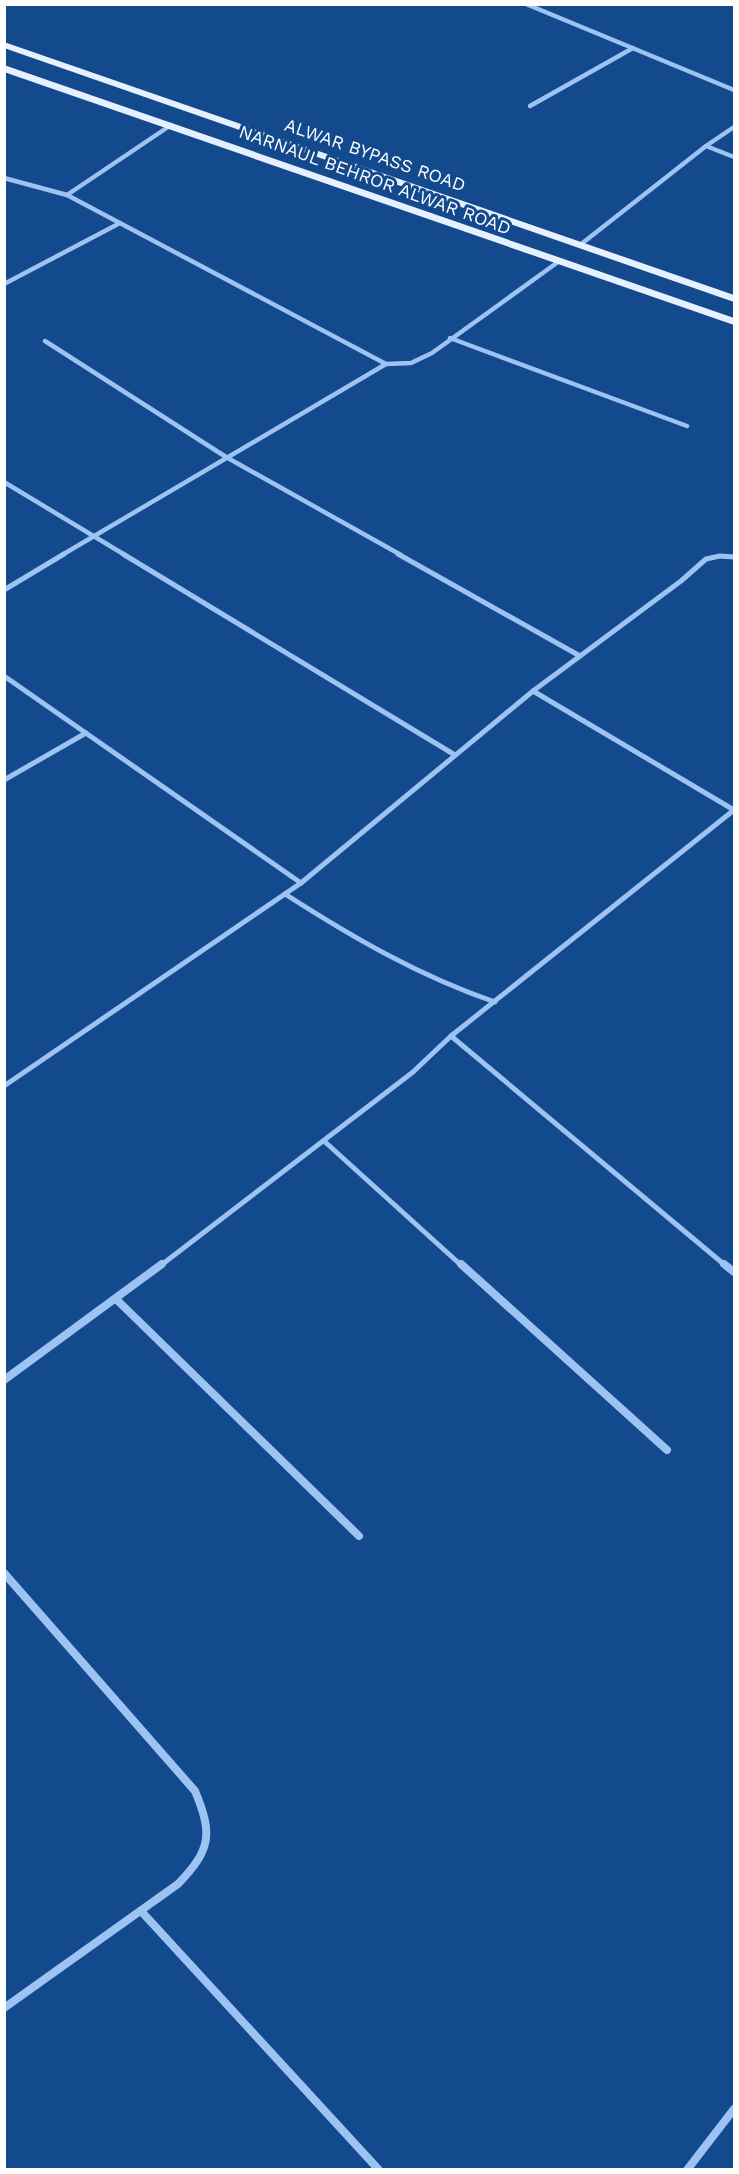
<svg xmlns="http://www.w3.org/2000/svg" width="739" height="2174" viewBox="0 0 739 2174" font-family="'Work Sans',sans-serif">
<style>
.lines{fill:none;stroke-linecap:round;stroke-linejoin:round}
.street-far2{stroke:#9cc3f1;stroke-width:4.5}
.street-far1{stroke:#9cc3f1;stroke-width:5}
.street{stroke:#9cc3f1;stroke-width:8}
.primary{fill:#e6f0ff;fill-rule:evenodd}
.labels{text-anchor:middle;stroke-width:6;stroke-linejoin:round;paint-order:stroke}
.far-street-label{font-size:18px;fill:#fff;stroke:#134a8d}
</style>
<rect width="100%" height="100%" fill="#134a8d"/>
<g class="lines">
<g class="street-far2">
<path d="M526 4 734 90"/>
<path d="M530 106 633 48"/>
<path d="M706 146 734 157"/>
<path d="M4 178 67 195 171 125"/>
<path d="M67 195 386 364 411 363 432 353 558 262"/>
<path d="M580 245 706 146 734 127"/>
<path d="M4 284 120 223"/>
<path d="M450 338 687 426"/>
<path d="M45 341 226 457 401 555"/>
<path d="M4 482 125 555"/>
<path d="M62 555 386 364"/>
</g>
<g class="street-far1">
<path d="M123 554 455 755"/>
<path d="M398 554 580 656"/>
<path d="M4 590 64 554"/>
<path d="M4 676 301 883"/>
<path d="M533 691 734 810"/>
<path d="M4 780 86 733"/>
<path d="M285 894C352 937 419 976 495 1002"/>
<path d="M451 1036 726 1266"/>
<path d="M4 1086 301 883 533 691 681 581 706 559 720 556 734 557"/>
<path d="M324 1141 462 1266"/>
<path d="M160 1266 413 1072 451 1036 734 810"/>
</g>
<g class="street">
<path d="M461 1264 667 1450"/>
<path d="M724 1264 734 1272"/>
<path d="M116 1299 359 1536"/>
<path d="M4 1380 162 1264"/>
<path d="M4 1573 195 1791C213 1834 211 1850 178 1884L4 2008"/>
<path d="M141 1911 379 2170"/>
<path d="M687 2170 734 2109"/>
</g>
<g class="primary">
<path d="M4 42 734 295V302L4 48Z"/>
<path d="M4 65 734 318V325L4 72Z"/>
</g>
</g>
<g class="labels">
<g class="far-street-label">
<text transform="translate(375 155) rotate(19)" y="6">ALWAR BYPASS ROAD</text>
<text transform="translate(375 180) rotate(20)" y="6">NARNAUL BEHROR ALWAR ROAD</text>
</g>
</g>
<rect width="739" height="2174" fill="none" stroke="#ffffff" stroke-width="12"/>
</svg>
